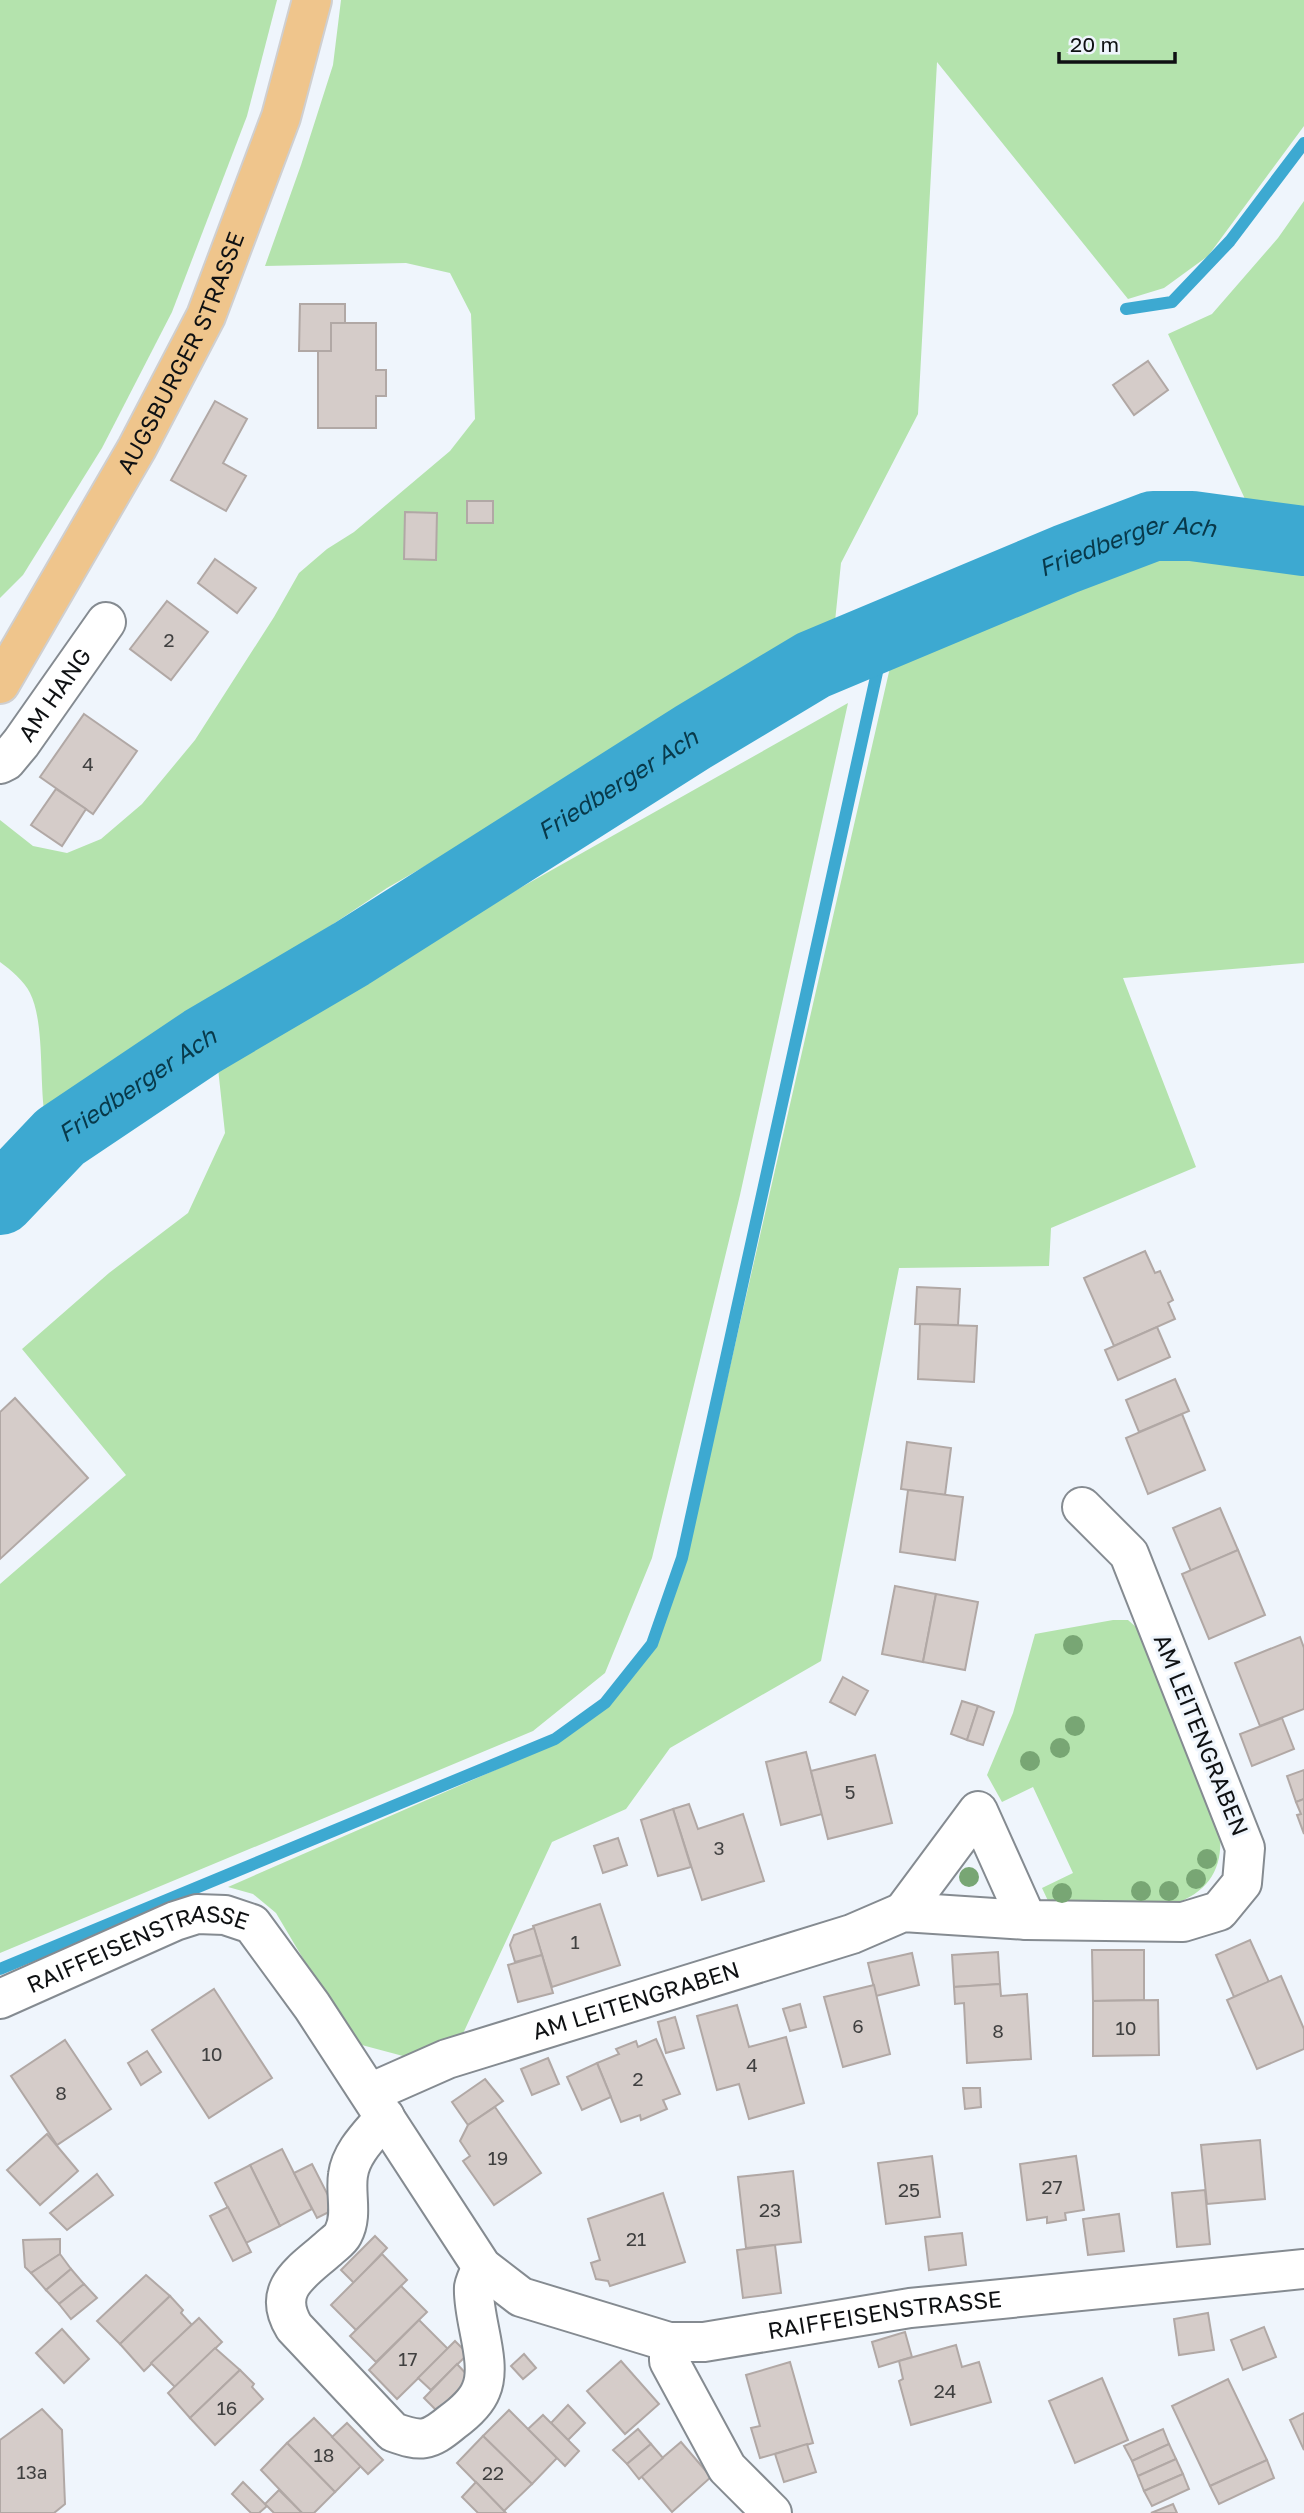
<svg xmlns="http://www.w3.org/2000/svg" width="1304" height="2513" viewBox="0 0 1304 2513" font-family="'Golos Text',sans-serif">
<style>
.green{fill:#b4e3ad}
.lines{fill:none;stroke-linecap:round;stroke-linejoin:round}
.stream{stroke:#3da9d1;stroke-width:12}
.river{stroke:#3da9d1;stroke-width:70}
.building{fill:#d5ccc9;stroke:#b1a8a5;stroke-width:2}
.minor-casing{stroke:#858b91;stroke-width:42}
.major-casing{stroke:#cfcfd0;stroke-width:42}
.minor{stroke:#fff;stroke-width:38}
.major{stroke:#efc58c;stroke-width:38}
.tree{fill:#78a674}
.labels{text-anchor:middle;stroke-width:6;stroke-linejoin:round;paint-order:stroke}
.number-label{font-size:19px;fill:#404040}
.street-label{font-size:23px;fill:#0f1113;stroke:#eff5fc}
.water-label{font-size:24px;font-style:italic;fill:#08394a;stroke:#eff5fc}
</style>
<rect width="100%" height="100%" fill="#eff5fc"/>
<g class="green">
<path d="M0 0H277L247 116 172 312 102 448 23 575 0 598Z"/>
<path d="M341 0H1304V126L1208 256 1164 288 1128 299 937 62 918 414 841 563 833 641 660 731 387 888 45 1117C39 1082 45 1023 30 993 25 982 10 969 0 962V820L33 846 67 853 101 839 142 804 195 740 274 617 299 573 327 549 354 532 450 451 475 419 471 314 450 273 406 263 265 266 301 165 333 65Z"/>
<path d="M1304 201V524L1252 514 1168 334 1212 314 1278 238Z"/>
<path d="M1186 543 1304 563V963L1123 978 1196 1167 1051 1228 1049 1266 899 1268 821 1661 670 1748 626 1809 552 1842 460 2040 403 2056 358 2044 327 1999 276 1913 253 1894 228 1887 557 1743 609 1706 654 1647 686 1559 894 650 1130 545Z"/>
<path d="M848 703 740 1195 652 1558 605 1673 533 1731 0 1953V1584L126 1475 22 1349 109 1273 188 1213 225 1133 217 1059Z"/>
<path d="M1113 1620H1128L1144 1634 1220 1832C1223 1870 1209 1891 1173 1905H1050L1042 1888 1073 1873 1033 1787 1002 1802 987 1775 1013 1713 1035 1634Z"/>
</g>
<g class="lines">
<g class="stream">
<path d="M1126 309 1172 302 1230 241 1304 143"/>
<path d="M0 1969 555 1739 605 1703 652 1644 682 1558 885 636"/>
</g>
<path class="river" id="s1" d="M0 1200 60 1137 203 1041 351 954 693 737 813 665 1066 559 1153 526H1192L1304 541"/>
</g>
<g class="building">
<path d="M300 304H345V323H331V351H299Z"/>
<path d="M331 323H376V370H386V396H376V428H318V351H331Z"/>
<path d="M1148 361 1168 390 1134 415 1113 385Z"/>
<path d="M215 401 247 419 223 463 246 476 226 511 171 480Z"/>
<rect x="467" y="501" width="26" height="22"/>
<path d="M405 512 437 513 436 560 404 559Z"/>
<path d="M215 559 256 588 237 613 198 583Z"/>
<path d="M167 601 208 632 171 680 130 649Z"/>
<path d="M84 714 137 751 93 814 40 777Z"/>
<path d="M56 789 86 809 62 846 31 825Z"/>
<path d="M1145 1251 1155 1273 1160 1271 1173 1300 1168 1303 1175 1319 1114 1346 1084 1278Z"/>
<path d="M917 1287 960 1289 958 1325 915 1324Z"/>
<path d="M920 1324 977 1326 974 1382 918 1379Z"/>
<path d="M1157 1327 1170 1357 1118 1380 1105 1350Z"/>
<path d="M1175 1379 1189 1411 1139 1432 1126 1400Z"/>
<path d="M15 1398 88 1478 0 1559V1412Z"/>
<path d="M1182 1414 1205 1470 1148 1494 1126 1438Z"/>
<path d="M907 1442 951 1448 945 1495 901 1489Z"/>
<path d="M908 1490 963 1497 955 1560 900 1552Z"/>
<path d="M1220 1508 1238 1550 1191 1571 1173 1528Z"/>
<path d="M1238 1550 1265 1615 1209 1639 1182 1574Z"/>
<path d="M895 1586 936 1594 923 1662 882 1654Z"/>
<path d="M936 1594 978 1602 965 1670 923 1662Z"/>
<path d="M1300 1637 1304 1648V1709L1260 1726 1235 1663Z"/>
<path d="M843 1677 868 1691 855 1715 830 1702Z"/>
<path d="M962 1701 978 1706 967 1740 951 1734Z"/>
<path d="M978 1706 994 1712 983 1745 967 1740Z"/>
<path d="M1282 1718 1294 1749 1252 1766 1240 1734Z"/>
<path d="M806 1752 822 1814 781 1825 766 1762Z"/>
<path d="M875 1755 892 1823 828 1839 811 1771Z"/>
<path d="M1304 1770V1799L1296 1802 1287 1776Z"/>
<path d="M1304 1799V1834L1297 1815 1301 1814 1296 1802Z"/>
<path d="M689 1804 698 1829 743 1814 764 1881 702 1900 673 1809Z"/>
<path d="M673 1809 691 1867 658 1876 641 1820Z"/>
<path d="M618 1838 627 1865 603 1873 594 1846Z"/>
<path d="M600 1904 620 1965 552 1987 533 1926Z"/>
<path d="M534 1928 542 1955 515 1962 510 1945 514 1935Z"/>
<path d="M1250 1940 1269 1982 1234 1997 1216 1955Z"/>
<path d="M1092 1950H1144V2000L1093 2001Z"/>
<path d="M998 1952 1000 1984 954 1987 952 1955Z"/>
<path d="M912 1953 919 1985 876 1996 868 1963Z"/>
<path d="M542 1955 553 1993 518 2002 508 1965Z"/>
<path d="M1281 1976 1304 2029V2049L1257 2069 1227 2000Z"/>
<path d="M1000 1984 1001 1996 1027 1994 1031 2059 967 2063 964 2003 955 2004 954 1987Z"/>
<path d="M874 1985 890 2054 843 2067 824 1997Z"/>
<path d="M214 1989 272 2078 209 2118 152 2030Z"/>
<path d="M1158 2000 1159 2055 1093 2056V2001Z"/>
<path d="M800 2004 806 2027 790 2031 783 2009Z"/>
<path d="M737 2005 749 2047 786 2037 804 2103 749 2119 739 2084 717 2090 697 2016Z"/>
<path d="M675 2017 684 2048 666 2053 658 2022Z"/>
<path d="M656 2039 680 2094 663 2100 667 2109 641 2120 640 2115 621 2122 597 2063 619 2054 616 2049 636 2041 638 2047Z"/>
<path d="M65 2040 111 2109 57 2145 11 2076Z"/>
<path d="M147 2051 161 2072 141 2085 128 2063Z"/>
<path d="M548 2058 559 2084 532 2095 521 2069Z"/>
<path d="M597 2063 611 2097 582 2110 567 2077Z"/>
<path d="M485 2079 503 2101 468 2125 452 2102Z"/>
<path d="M963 2088H980L981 2107 965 2109Z"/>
<path d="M495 2107 541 2173 494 2205 463 2161 470 2156 460 2141 468 2125Z"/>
<path d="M47 2134 78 2171 40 2205 7 2170Z"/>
<path d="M1260 2140 1265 2199 1207 2204 1201 2145Z"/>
<path d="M282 2149 312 2209 280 2226 250 2165Z"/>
<path d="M932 2156 940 2217 886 2224 878 2163Z"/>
<path d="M1076 2156 1084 2210 1065 2213 1066 2220 1047 2223V2217L1027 2220 1020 2164Z"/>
<path d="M312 2164 335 2209 317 2218 294 2173Z"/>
<path d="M250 2165 280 2226 246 2243 215 2183Z"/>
<path d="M793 2171 801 2242 746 2248 738 2177Z"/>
<path d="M97 2174 113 2195 67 2230 50 2213Z"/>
<path d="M1205 2190 1210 2244 1177 2247 1172 2193Z"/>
<path d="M663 2193 685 2262 610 2286 608 2281 596 2279 591 2263 600 2260 588 2219Z"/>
<path d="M228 2207 251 2252 233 2261 210 2216Z"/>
<path d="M1119 2214 1124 2251 1088 2255 1083 2219Z"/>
<path d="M962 2233 966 2265 929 2270 925 2237Z"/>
<path d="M375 2236 387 2248 354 2283 341 2270Z"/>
<path d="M60 2239V2254L31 2273 25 2267 23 2240Z"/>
<path d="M775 2245 781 2293 743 2298 737 2250Z"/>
<path d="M60 2254 71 2269 46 2290 31 2273Z"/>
<path d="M382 2254 407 2280 356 2330 331 2305Z"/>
<path d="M71 2269 84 2284 59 2304 46 2290Z"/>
<path d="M146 2275 170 2296 120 2344 97 2321Z"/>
<path d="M84 2284 97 2298 71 2319 59 2304Z"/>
<path d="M401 2286 427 2312 376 2362 350 2336Z"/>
<path d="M170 2296 183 2310 181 2313 192 2325 144 2371 120 2344Z"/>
<path d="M1208 2313 1214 2350 1179 2355 1174 2319Z"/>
<path d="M199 2318 222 2342 175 2387 151 2363Z"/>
<path d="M419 2320 448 2349 397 2399 369 2370Z"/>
<path d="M1264 2327 1276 2357 1243 2370 1231 2340Z"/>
<path d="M62 2329 89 2359 64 2383 36 2353Z"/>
<path d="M905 2332 912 2357 879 2367 872 2342Z"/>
<path d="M455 2341 468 2354 431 2390 418 2378Z"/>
<path d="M956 2345 962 2367 979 2362 991 2402 911 2425 899 2381 903 2379 899 2361Z"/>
<path d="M215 2348 240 2370 190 2418 168 2393Z"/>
<path d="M524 2354 536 2368 523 2379 511 2366Z"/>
<path d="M621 2361 659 2404 625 2434 587 2391Z"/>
<path d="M790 2362 813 2443 760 2458 751 2428 760 2426 746 2375Z"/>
<path d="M457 2364 470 2378 437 2411 424 2398Z"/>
<path d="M240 2370 254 2384 252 2387 263 2399 215 2445 190 2418Z"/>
<path d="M1102 2378 1128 2440 1075 2463 1049 2401Z"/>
<path d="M1228 2379 1267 2460 1210 2486 1172 2406Z"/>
<path d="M568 2405 585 2423 568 2440 551 2423Z"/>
<path d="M42 2409 62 2430 65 2504 54 2513H0V2440Z"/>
<path d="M509 2410 557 2458 532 2484 483 2436Z"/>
<path d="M1304 2413V2450L1290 2420Z"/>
<path d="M543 2415 579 2451 565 2466 528 2429Z"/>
<path d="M314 2418 361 2466 335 2492 287 2443Z"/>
<path d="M347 2423 383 2460 368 2474 332 2437Z"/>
<path d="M638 2429 651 2444 627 2464 613 2450Z"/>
<path d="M1163 2429 1169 2444 1132 2461 1124 2446Z"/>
<path d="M483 2436 532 2484 504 2511 457 2463Z"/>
<path d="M681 2442 711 2477 672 2512 641 2476Z"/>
<path d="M287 2443 335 2492 314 2513H302L261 2470Z"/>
<path d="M651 2444 663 2458 639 2479 627 2464Z"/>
<path d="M807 2444 816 2472 784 2482 775 2454Z"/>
<path d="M1169 2444 1176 2459 1138 2476 1132 2461Z"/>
<path d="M1176 2459 1183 2474 1144 2491 1138 2476Z"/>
<path d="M1267 2460 1274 2478 1219 2504 1210 2486Z"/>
<path d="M1183 2474 1189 2489 1152 2506 1144 2491Z"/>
<path d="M243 2482 267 2506 259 2513H251L232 2494Z"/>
<path d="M476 2482 504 2511 506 2513H478L462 2497Z"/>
<path d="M279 2490 302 2513H274L265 2504Z"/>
<path d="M1173 2504 1177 2513H1151Z"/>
</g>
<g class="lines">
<g class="minor-casing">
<g id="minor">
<path id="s2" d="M0 764 6 761 21 743 106 622"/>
<path d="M903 1912 978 1811 1027 1920"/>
<path id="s3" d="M0 1999 175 1921 197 1914 225 1915 252 1924 312 2006 482 2267 521 2297 669 2342H704L910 2308 1304 2269"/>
<path id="s4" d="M370 2093 447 2059 852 1934 903 1912 1027 1920 1183 1922 1219 1911 1242 1883 1245 1848 1129 1554 1082 1507"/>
<path d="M385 2117C371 2134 351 2152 348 2175 345 2194 353 2216 343 2234 340 2240 333 2244 328 2249 302 2272 271 2289 294 2327L393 2432C421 2442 428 2442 452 2422 463 2414 476 2403 481 2390 493 2363 472 2317 474 2287 475 2281 479 2273 482 2267"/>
<path d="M669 2342V2361L727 2468 772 2513"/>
</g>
</g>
<g class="major-casing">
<g id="major">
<path id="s5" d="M0 684 137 448 206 316 281 117 312 0"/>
</g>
</g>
<use href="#minor" class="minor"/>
<use href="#major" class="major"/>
</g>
<g class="tree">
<circle cx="1073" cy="1645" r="10"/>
<circle cx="1075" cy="1726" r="10"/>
<circle cx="1060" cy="1748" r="10"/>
<circle cx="1030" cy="1761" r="10"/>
<circle cx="1207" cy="1859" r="10"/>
<circle cx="969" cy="1877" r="10"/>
<circle cx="1196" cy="1879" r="10"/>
<circle cx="1141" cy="1891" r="10"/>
<circle cx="1169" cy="1891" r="10"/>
<circle cx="1062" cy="1893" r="10"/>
</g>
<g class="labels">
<g class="number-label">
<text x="169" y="647">2</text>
<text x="88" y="771">4</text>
<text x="850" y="1799">5</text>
<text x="719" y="1855">3</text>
<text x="575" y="1949">1</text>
<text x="858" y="2033">6</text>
<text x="1126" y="2035">10</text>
<text x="998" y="2038">8</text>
<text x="212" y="2061">10</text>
<text x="752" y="2072">4</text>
<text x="638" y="2086">2</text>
<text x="61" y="2100">8</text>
<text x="498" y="2165">19</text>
<text x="1052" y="2194">27</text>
<text x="909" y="2197">25</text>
<text x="770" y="2217">23</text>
<text x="636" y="2246">21</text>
<text x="408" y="2366">17</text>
<text x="945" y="2398">24</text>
<text x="227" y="2415">16</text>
<text x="324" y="2462">18</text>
<text x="32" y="2479">13a</text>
<text x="493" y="2480">22</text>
</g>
<g class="street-label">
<text dy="8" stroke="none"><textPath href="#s5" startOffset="378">AUGSBURGER STRASSE</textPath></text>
<text dy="8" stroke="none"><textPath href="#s2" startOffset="89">AM HANG</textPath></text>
<text transform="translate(1201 1735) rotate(68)" y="8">AM LEITENGRABEN</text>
<text dy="8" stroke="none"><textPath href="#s3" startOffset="149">RAIFFEISENSTRASSE</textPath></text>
<text dy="8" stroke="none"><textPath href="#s4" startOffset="282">AM LEITENGRABEN</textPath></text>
<text dy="8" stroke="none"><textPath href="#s3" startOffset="1106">RAIFFEISENSTRASSE</textPath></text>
</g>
<g class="water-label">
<text dy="8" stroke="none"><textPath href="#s1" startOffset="1314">Friedberger Ach</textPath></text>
<text dy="8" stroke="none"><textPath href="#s1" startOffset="747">Friedberger Ach</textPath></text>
<text dy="8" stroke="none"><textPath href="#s1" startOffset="180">Friedberger Ach</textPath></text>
</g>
</g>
<path d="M1059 52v10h116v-10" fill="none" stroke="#0f1113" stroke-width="3.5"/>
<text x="1070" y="52" font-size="21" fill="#0f1113" stroke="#eff5fc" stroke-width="5" paint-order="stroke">20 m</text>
</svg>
